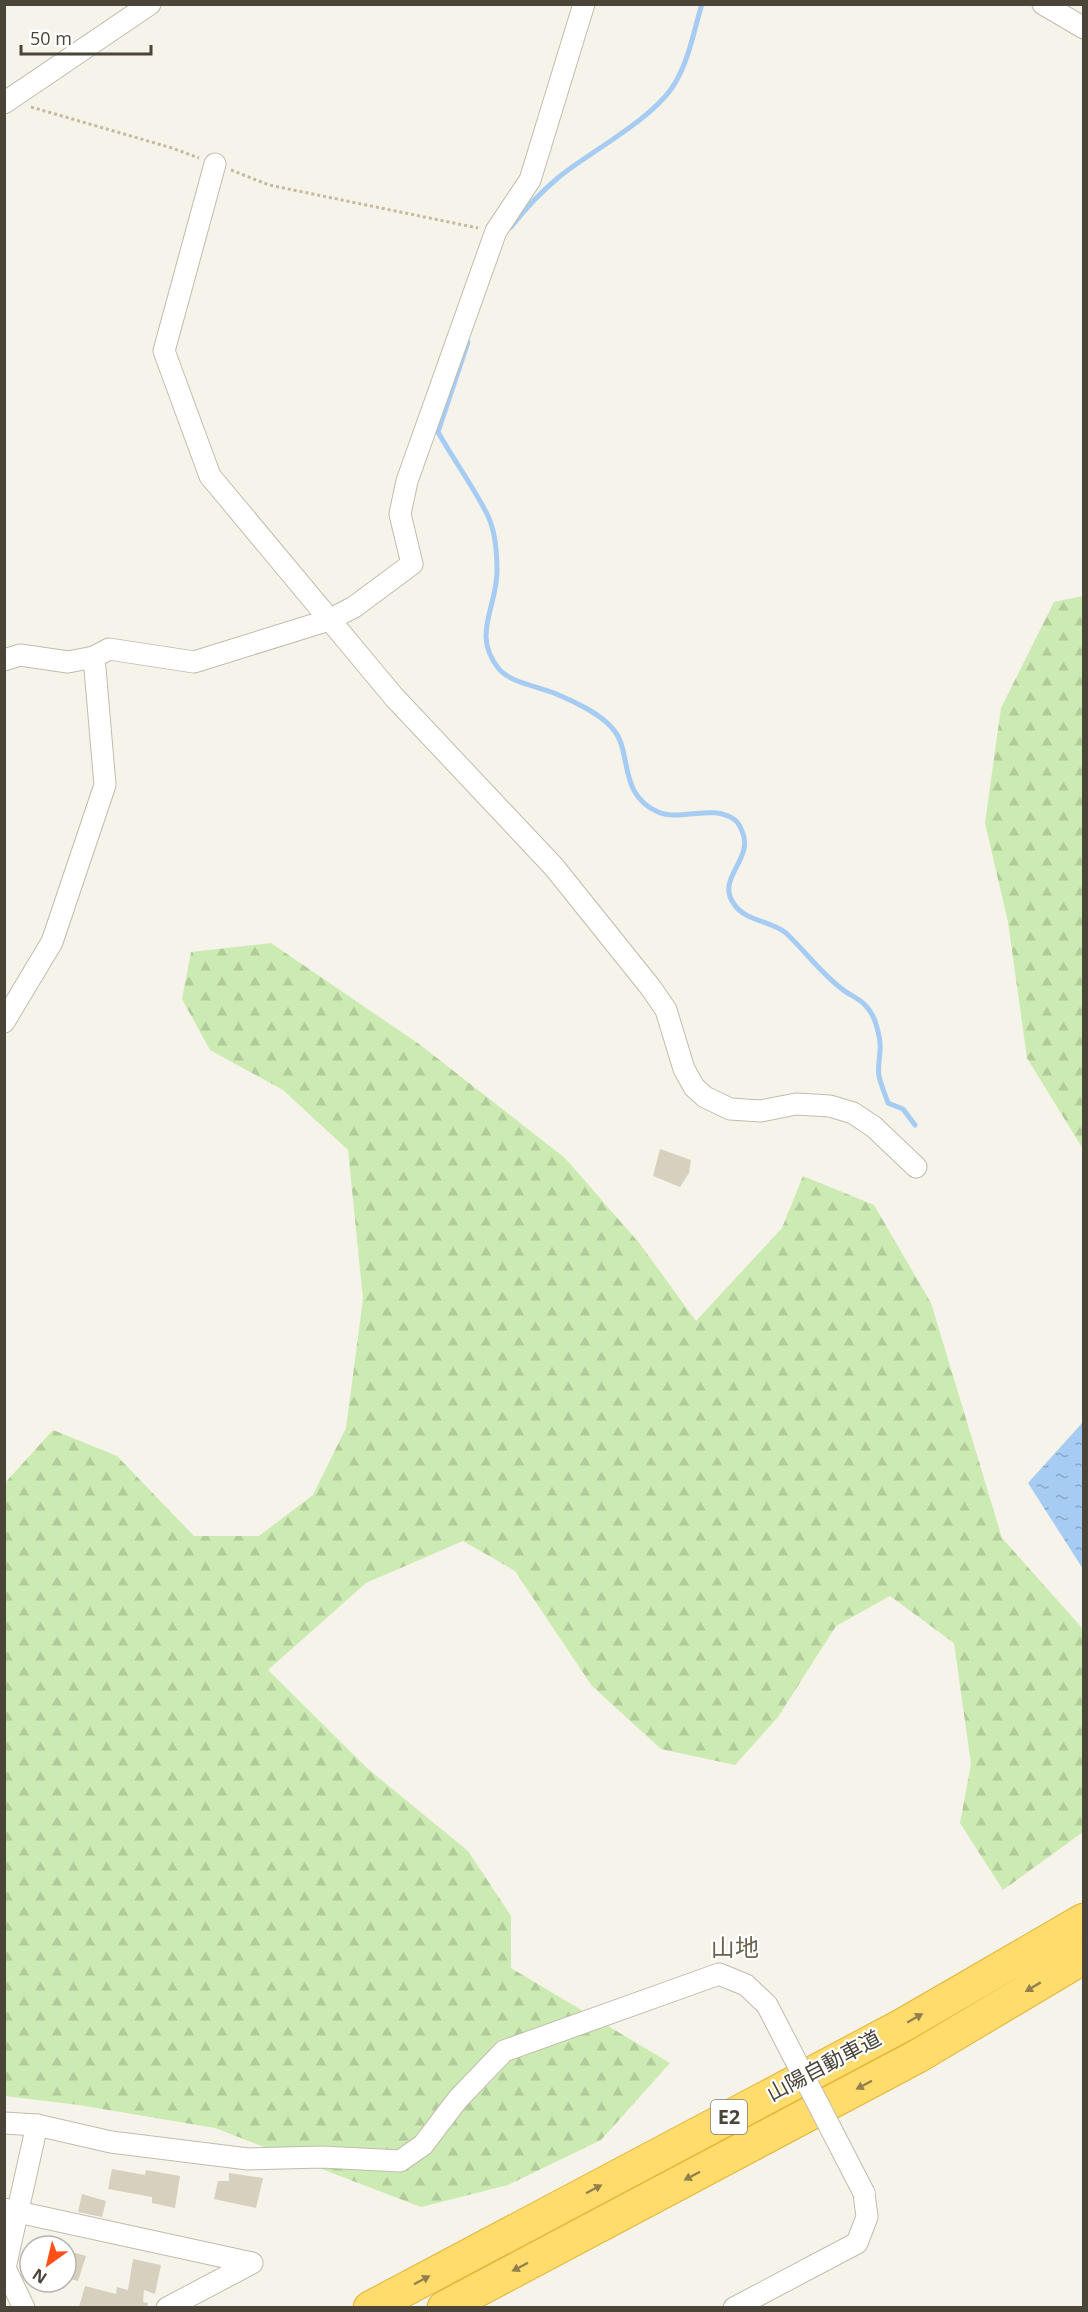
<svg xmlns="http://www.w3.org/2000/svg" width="1088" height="2312" viewBox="0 0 1088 2312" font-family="'Open Sans','Noto Sans JP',sans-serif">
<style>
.forest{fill:url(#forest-firs)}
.water{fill:url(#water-ripples)}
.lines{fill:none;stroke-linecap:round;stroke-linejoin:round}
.stream{stroke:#a6ccf3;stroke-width:5}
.building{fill:#d8d0bf}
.minor-casing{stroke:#c2bcac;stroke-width:23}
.motorway-casing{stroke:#e3b437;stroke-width:35}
.path{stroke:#c4ba9d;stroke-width:3;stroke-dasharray:3 3;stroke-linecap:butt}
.minor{stroke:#fff;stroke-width:21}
.motorway{stroke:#ffdc6c;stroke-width:33}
.minor-bridge-casing{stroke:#c2bcac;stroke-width:23;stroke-linecap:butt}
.minor-bridge{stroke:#fff;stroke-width:21}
.oneway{fill:#92814d}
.labels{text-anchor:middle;stroke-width:4.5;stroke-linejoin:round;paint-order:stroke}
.shield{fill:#fff;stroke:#807d74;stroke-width:1.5}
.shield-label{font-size:20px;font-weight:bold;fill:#4a4538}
.street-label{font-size:21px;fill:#4a4538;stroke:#fff}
.quarter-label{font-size:24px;fill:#6d644e;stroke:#fff}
</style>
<defs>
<pattern id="forest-firs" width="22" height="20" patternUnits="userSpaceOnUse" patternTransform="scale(1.5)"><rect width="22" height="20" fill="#ccebb2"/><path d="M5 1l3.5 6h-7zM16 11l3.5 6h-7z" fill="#b1cb9a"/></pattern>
<pattern id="water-ripples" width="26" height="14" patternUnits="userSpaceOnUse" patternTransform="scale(1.5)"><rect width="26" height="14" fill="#a6ccf3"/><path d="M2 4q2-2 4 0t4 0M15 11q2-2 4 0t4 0" fill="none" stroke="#89a7c6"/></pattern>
</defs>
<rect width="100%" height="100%" fill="#f5f3ea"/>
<g class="forest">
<path d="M1083 596H1084L1083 1149 1027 1058 1008 922 985 823 1001 708 1054 602Z"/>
<path d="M271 943 419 1044 565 1158 640 1244 696 1321 782 1228 803 1176 874 1205 931 1303 1002 1538 1083 1629V1832L1003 1890 960 1823 971 1764 954 1643 890 1596 836 1626 778 1717 735 1765 661 1749 592 1686 515 1571 463 1541 366 1583 268 1670 368 1769 468 1851 511 1916V1968L670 2063 601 2140 508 2185 421 2207 215 2128 79 2105 5 2096 4 1484 53 1430 117 1456 194 1536H259L313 1495 346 1428 363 1299 348 1150 283 1090 210 1050 182 999 191 952Z"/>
</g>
<path class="water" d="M1083 1422V1569L1028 1483Z"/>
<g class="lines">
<g class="stream">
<path d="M511 227C525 209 541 192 559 177 591 151 655 118 675 83 689 60 694 30 702 4"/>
<path d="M468 342 438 432C453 459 475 489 488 516 496 533 497 553 497 571 497 608 471 635 499 669 511 683 537 686 554 693 573 701 600 713 613 729 633 752 617 794 658 812 682 822 712 803 735 820 739 823 740 826 742 831 755 859 715 878 734 904 746 922 770 920 786 933 805 951 821 973 842 989 849 995 859 998 865 1005 869 1009 873 1016 875 1021 877 1028 880 1036 880 1044 881 1054 877 1066 879 1076 881 1085 885 1094 888 1103L903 1109 915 1125"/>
</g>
</g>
<g class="building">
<path d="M660 1149 691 1160 689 1173 680 1187 653 1176Z"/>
<path d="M112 2169 145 2175 146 2170 180 2176 175 2208 152 2203V2197L108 2189Z"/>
<path d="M229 2173 263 2178 256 2208 214 2199 218 2181H229Z"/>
<path d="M82 2194 106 2201 102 2217 78 2212Z"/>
<path d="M66 2250 86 2256 78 2281 66 2278Z"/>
<path d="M133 2259 161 2265 155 2294 144 2290 143 2302 148 2303 147 2307H79L85 2286 116 2294 117 2287 128 2290Z"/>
</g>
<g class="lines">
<g class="minor-casing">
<g id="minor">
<path d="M1043 4 1084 28"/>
<path d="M4 103 150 4"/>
<path d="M215 164 164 351 210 476 394 697 554 867 651 988 666 1010 684 1069 694 1087 705 1097 730 1109 761 1111 796 1104 830 1106 853 1113 874 1127 916 1167"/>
<path d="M4 660 20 655 68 662 94 657 109 649 194 662 329 620 354 607 412 564 400 514 407 481 496 231 530 180 584 4"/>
<path d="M4 1022 52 942 105 785 94 657"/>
<path d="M4 2123 37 2125 111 2142 248 2159 322 2157 400 2161 423 2145 458 2099 504 2051 719 1974 746 1985 767 2005"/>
<path d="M4 2209 252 2263 167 2308"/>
<path d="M24 2308 5 2268 37 2125"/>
<path d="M734 2308 857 2243 867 2217 864 2193"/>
</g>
</g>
<g class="motorway-casing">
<g id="motorway">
<path d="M370 2308 903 2025 1084 1920"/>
<path d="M444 2308 918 2056 1084 1957"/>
</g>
</g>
<g class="path">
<path d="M31 107 172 148 199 158"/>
<path d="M231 170 269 185 478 228"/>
</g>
<use href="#minor" class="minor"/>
<use href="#motorway" class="motorway"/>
<g class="minor-bridge-casing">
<path id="minor-bridge" d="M767 2005 864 2193"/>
</g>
<use href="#minor-bridge" class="minor-bridge"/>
</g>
<defs><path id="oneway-solid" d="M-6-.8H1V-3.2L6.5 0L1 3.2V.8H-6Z" transform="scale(1.5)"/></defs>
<g class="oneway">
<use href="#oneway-solid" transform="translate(1033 1987) rotate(149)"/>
<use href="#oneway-solid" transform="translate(915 2018) rotate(-30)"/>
<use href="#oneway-solid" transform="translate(864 2085) rotate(152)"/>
<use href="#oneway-solid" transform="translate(692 2176) rotate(152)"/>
<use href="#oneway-solid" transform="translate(594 2189) rotate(-28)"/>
<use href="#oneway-solid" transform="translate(520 2267) rotate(152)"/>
<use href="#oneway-solid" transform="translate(422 2280) rotate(-28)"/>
</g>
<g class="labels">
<rect class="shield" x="711" y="2100" width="36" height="34" rx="4.5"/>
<g class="shield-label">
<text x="729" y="2124">E2</text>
</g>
<g class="street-label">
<text transform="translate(824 2066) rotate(-28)" y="7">山陽自動車道</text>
</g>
<g class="quarter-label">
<text x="735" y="1956">山地</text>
</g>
</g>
<rect width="1088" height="2312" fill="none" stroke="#4a4538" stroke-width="12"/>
<g transform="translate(48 2264) rotate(214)"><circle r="28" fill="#ffffff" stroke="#b7b5af" stroke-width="1.5"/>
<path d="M0-4.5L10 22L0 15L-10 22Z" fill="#ff5018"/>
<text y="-9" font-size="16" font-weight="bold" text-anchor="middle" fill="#4a4538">N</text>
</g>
<path d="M21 45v9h130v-9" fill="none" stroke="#4a4538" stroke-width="3"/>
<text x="30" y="45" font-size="18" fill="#4a4538" stroke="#ffffff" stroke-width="4.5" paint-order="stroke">50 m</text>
</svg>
